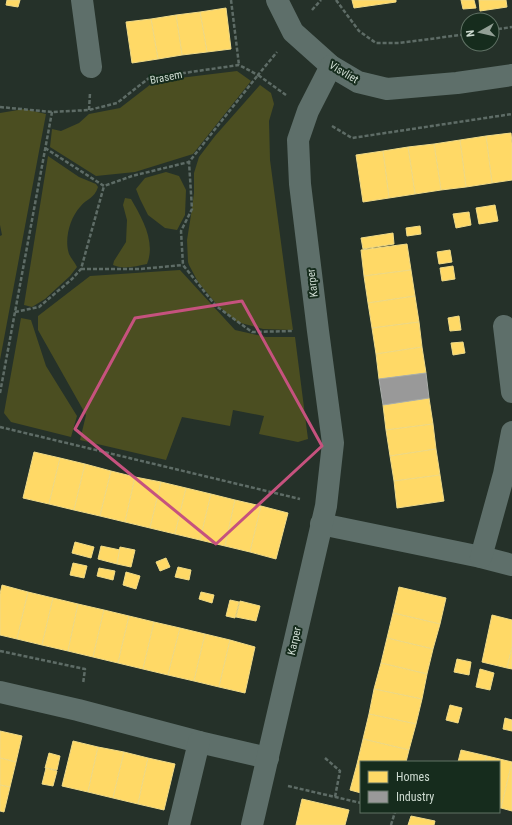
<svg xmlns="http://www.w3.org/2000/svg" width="512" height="825" viewBox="0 0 512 825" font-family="'Roboto Condensed',sans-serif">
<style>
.green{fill:#4b4e21}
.homes{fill:#ffd966;stroke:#f0da86}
.industry{fill:#999;stroke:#a9adaa}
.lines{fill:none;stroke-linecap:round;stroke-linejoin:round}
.path{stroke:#5e6c66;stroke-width:2.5;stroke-dasharray:4 2;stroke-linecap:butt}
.minor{stroke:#5e6f6a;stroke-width:22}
.marked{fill:none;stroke:#c6527e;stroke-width:3;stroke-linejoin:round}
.labels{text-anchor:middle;stroke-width:4;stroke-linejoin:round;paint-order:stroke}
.street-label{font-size:11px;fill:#cedbd1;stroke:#162c1d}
</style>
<rect width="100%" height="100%" fill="#253129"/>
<g class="green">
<path d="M237 71 251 81 193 154 135 172 96 176 50 147 52 129 61 131 79 123 89 114 120 108 155 81Z"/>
<path d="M260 85 271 93 274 104 269 121 270 160 288 295 293 330 263 329 237 322 218 306 198 282 189 265 188 262 187 240 191 215 194 193V173L199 157 215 136Z"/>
<path d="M24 109 46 114 0 360V236L2 235 0 225V113Z"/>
<path d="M48 156 79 177 96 184 98 187C94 199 87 198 80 207 70 218 64 239 69 254 71 258 75 263 77 267L70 276 45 299 32 307 24 305Z"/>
<path d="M166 172 179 176 186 190 185 215 177 230 165 228 148 215 140 199 136 189 145 178Z"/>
<path d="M125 198 131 199C142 218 156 242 147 264 137 266 123 270 113 265L114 261 126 242 127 220 123 205Z"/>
<path d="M180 270 235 330 266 337H295L308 439 298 442 259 434 264 416 233 410 230 426 182 417 166 460 80 440 86 415 38 330V316L90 276Z"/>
<path d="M21 318 31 320 46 366 77 416 71 437 11 422 4 413Z"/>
</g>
<g class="homes">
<path d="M7 0H20L18 7 6 5Z"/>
<path d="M352 0H396V2L354 8Z"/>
<path d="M461 0H474L476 8 463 9Z"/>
<path d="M479 0H506L507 7 480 11Z"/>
<path d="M226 8 231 49 207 52 200 12Z"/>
<path d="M200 12 207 52 182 55 176 15Z"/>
<path d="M176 15 182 55 158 59 151 19Z"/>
<path d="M151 19 158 59 132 63 126 22Z"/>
<path d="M511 133 512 143V180L492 183 486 136Z"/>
<path d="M486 136 492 183 466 187 460 140Z"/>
<path d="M460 140 466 187 441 190 434 144Z"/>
<path d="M434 144 441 190 415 194 408 147Z"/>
<path d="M408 147 415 194 389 198 383 151Z"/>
<path d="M383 151 389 198 363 202 356 155Z"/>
<path d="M495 205 498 221 479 224 476 208Z"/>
<path d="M469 212 471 225 456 228 453 214Z"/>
<path d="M420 226 421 234 407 236 406 228Z"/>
<path d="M393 233 394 244 363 249 361 238Z"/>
<path d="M407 244 411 270 364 276 361 250Z"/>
<path d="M450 250 452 262 439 264 437 252Z"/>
<path d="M453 266 455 279 442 281 440 268Z"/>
<path d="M411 270 415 296 368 303 364 276Z"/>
<path d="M415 296 419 322 372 328 368 303Z"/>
<path d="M459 316 461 330 450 331 448 318Z"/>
<path d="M419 322 422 347 376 354 372 328Z"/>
<path d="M463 342 465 353 453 355 451 343Z"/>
<path d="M422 347 426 373 379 379 376 354Z"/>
<path d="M429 398 433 424 386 430 383 405Z"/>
<path d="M433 424 436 449 390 456 386 430Z"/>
<path d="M436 449 440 475 394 481 390 456Z"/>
<path d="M34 452 60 458 49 504 23 498Z"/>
<path d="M60 458 85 464 74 510 49 504Z"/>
<path d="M85 464 111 471 100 516 74 510Z"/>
<path d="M111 471 135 477 125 522 100 516Z"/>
<path d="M440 475 444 501 397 508 394 481Z"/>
<path d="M135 477 161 482 150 528 125 522Z"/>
<path d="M161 482 186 488 175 534 150 528Z"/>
<path d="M186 488 211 494 200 540 175 534Z"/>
<path d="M211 494 235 500 225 546 200 540Z"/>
<path d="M235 500 261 506 250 552 225 546Z"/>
<path d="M261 506 288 513 276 559 250 552Z"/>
<path d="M75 542 94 547 91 558 72 553Z"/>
<path d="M101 546 120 550 117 564 98 559Z"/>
<path d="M120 547 135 550 131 567 117 564Z"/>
<path d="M166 558 170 567 160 571 156 562Z"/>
<path d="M73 563 87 566 84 578 70 575Z"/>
<path d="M178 567 191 570 189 580 175 577Z"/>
<path d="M99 568 115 571 113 580 97 576Z"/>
<path d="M126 572 140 576 136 589 123 585Z"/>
<path d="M2 585 28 592 17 639 0 635V594Z"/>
<path d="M399 587 446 598 440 624 393 613Z"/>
<path d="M28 592 53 598 42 645 17 639Z"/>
<path d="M201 592 214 595 212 603 199 599Z"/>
<path d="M53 598 78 604 68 651 42 645Z"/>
<path d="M230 600 239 602 235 618 226 616Z"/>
<path d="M240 601 260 606 256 621 236 617Z"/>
<path d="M78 604 104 610 93 657 68 651Z"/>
<path d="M104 610 129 616 118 663 93 657Z"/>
<path d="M393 613 440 624 433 649 387 638Z"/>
<path d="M492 615 512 620V647L507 668 482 662Z"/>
<path d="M129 616 154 622 143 669 118 663Z"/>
<path d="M154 622 180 628 168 675 143 669Z"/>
<path d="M180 628 205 634 194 681 168 675Z"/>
<path d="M205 634 230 640 219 687 194 681Z"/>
<path d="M387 638 433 649 427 674 381 663Z"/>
<path d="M230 640 255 647 245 693 219 687Z"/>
<path d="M512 647V669L507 668Z"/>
<path d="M457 659 471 662 469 675 454 672Z"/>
<path d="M381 663 427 674 422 699 374 689Z"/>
<path d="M480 669 494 673 490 690 476 687Z"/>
<path d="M374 689 422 699 416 724 369 714Z"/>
<path d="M450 705 462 708 458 723 446 720Z"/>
<path d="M369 714 416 724 409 750 363 739Z"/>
<path d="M505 718 512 720V731L503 729Z"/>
<path d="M0 731 22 736 16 762 0 758Z"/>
<path d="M363 739 409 750 406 762H361V765L357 764Z"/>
<path d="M73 741 98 747 88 792 62 786Z"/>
<path d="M98 747 124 752 113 798 88 792Z"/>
<path d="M461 750 487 756 485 762H458Z"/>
<path d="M124 752 148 758 138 804 113 798Z"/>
<path d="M49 753 60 756 57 770 45 768Z"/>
<path d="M487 756 512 762 501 808H499V762H485Z"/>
<path d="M0 758 16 762 10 787 0 785Z"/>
<path d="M148 758 175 764 164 810 138 804Z"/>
<path d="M512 762V811L501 808Z"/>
<path d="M357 764 361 765V793L350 790Z"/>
<path d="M46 768 57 771 53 786 42 784Z"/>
<path d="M0 785 10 787 4 812 0 811Z"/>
<path d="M302 799 349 810 345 825H296Z"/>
<path d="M411 816 435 821 434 825H408Z"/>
</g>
<path class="industry" d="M426 373 429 398 383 405 379 379Z"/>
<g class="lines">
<g class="path">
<path d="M231 0 239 65"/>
<path d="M336 0 359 31 376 43H399L468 34"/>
<path d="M312 10 321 0"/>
<path d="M492 30 512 27"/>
<path d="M286 95 258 75 189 162 192 209 181 231 183 265 216 306 252 332 292 331"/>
<path d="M0 107 52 112 89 110 117 103 149 78 239 65 258 75 277 52"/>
<path d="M89 110 90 93"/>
<path d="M332 126 352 138 512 114"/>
<path d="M45 148 104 186 132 176 189 162"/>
<path d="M81 269H140L183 265"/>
<path d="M15 312 39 307 72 279 81 269 104 186"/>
<path d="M0 393 52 112"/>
<path d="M0 427 300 499"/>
<path d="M0 651 85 669 83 684"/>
<path d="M325 758 340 771 335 797"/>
<path d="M288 786 361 803"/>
<path d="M391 825 395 812"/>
</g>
<g class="minor">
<path d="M82 0 91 67"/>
<path d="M277 0 293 32 331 66 358 82 387 89 457 83 512 75"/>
<path d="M504 326 512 392"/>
<path d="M321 524 481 557 512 565"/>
<path d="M481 557 504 474 512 432"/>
<path d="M0 692 78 710 199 742 268 758"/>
<path d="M179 825 199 742"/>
<path d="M252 825 326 506 333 443 318 331 300 184 298 140 308 111 331 66"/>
</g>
</g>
<path class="marked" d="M242 301 322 446 216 544 75 429 135 318Z"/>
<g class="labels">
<g class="street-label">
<text transform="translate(344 72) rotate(31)" y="4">Visvliet</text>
<text transform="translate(166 77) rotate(-11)" y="4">Brasem</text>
<text transform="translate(312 283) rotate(-97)" y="4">Karper</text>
<text transform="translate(294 641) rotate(-77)" y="4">Karper</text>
</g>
</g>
<rect x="360" y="761" width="140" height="52" fill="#162c1d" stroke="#607265"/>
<rect x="368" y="771" width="20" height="12" fill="#ffd966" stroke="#607265"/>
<text x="396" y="781" font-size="12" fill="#cedbd1">Homes</text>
<rect x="368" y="791" width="20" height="12" fill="#999999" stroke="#607265"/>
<text x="396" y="801" font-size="12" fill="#cedbd1">Industry</text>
<g transform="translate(480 32) rotate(262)"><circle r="19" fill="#162c1d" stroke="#607265"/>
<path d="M0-3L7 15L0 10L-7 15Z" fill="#93a096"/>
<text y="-6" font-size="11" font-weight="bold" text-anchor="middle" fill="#cedbd1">N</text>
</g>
</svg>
